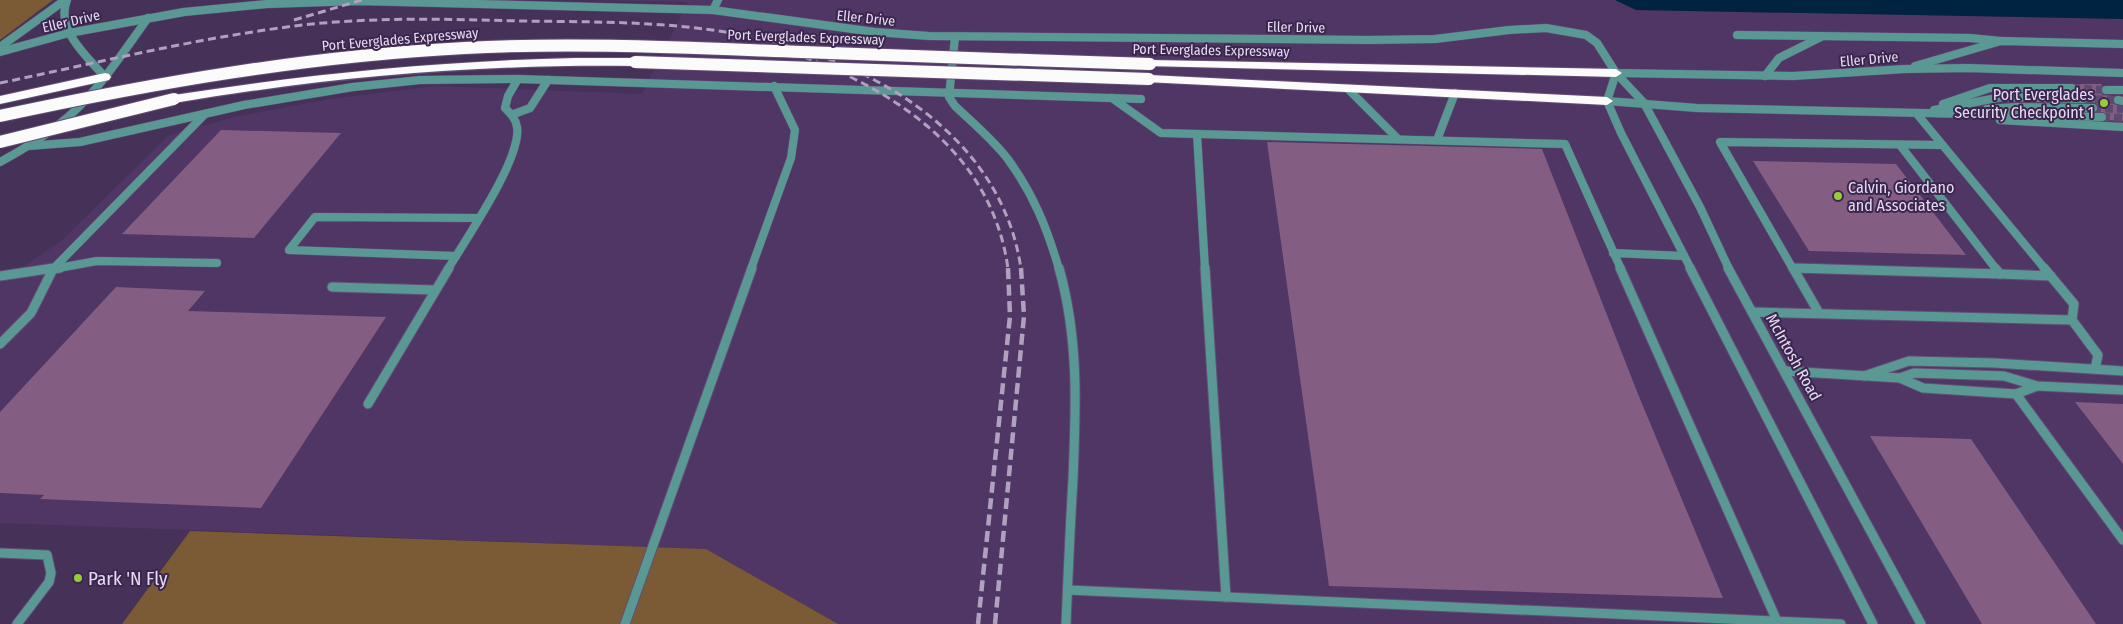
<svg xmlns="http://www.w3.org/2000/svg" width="2123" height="624" viewBox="0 0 2123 624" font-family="'Fira Sans Condensed',sans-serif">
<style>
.built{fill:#4f3665}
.green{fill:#7b5a36}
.water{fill:#002341}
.building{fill:#835d82}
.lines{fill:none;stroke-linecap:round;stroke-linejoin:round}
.minor-tunnel{stroke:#5e4a70;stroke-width:8;stroke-dasharray:8 4;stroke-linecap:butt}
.minor-far1-casing{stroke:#634f75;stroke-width:9}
.minor-casing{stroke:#634f75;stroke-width:11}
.highway-casing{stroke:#634f75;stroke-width:2}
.minor-far1{stroke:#5a9993;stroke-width:8}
.minor{stroke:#5a9993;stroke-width:9}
.highway{fill:#fbfbfb;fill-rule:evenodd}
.rail-far1{stroke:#b0a1bf;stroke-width:3;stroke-dasharray:8 4.5;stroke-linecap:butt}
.rail{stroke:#b0a1bf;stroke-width:4.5;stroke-dasharray:11 5.5;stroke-linecap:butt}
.highway-bridge-casing{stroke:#634f75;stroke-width:14;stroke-linecap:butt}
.highway-bridge{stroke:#fbfbfb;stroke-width:12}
.poi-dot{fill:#97cc38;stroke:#3b264d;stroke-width:2}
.labels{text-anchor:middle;stroke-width:4;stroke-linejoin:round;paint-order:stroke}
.far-street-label{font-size:14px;fill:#e6daf2;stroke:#3b264d}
.poi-label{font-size:16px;fill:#e6daf2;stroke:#3b264d;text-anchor:end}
.street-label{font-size:16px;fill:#e6daf2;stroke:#3b264d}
.near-poi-label{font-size:19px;fill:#e6daf2;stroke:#3b264d;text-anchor:start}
</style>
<rect width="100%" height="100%" fill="#463159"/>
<path class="built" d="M584 0H1615L1636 10 2123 19V624H838L706 549 0 523V282L61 241 169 135 234 117 329 99 436 86 642 94 688 2Z"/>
<g class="green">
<path d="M0 0H53L0 40Z"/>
<path d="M190 531 706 549 838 624H122Z"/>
</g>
<path class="water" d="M1615 0H2123V19L1636 10Z"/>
<g class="building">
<path d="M2076 84H2101L2102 86 2100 90 2103 95 2113 96 2114 104 2123 107V121L2106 120 2107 114 2098 111 2099 108 2096 103 2088 102 2089 99 2086 95 2076 92 2078 88Z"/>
<path d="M221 130 341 133 254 238 122 234Z"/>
<path d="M1267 142 1542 149 1638 394 1723 598 1329 586Z"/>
<path d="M1753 161 1896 164 1966 255 1809 251Z"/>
<path d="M116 287 205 291 188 311 386 317 261 508 40 499 44 495 0 493V412Z"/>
<path d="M2075 402 2123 404V464Z"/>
<path d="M1870 436 1971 439 2096 624H1982Z"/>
</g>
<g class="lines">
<g class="minor-tunnel">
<path d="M2072 88 2106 90"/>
<path d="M2083 99 2118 100"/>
<path d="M2093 108 2123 109"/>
<path d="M2102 117 2123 118"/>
</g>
<g class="minor-far1-casing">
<g id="minor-far1">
<path d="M67 0C55 29 87 57 105 77"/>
<path d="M713 10 718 0"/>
<path d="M1737 35 1970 38 2001 41"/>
<path d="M955 37 949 97 955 106C973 123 992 139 1007 158 1033 193 1047 228 1059 269"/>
<path d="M0 47 65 0"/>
<path d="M0 52 69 33 184 12 267 4 358 1 713 10 875 32 929 36 1369 40 1435 39 1509 30 1546 28 1586 35 1597 43 1616 73 1644 103 1700 207 1729 269"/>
<path d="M1915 66 2001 41 2123 44"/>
<path d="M1616 73 1793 76 1905 69 1968 68 2123 73"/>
<path d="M1765 76 1779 58 1821 37"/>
<path d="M1348 89 1398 139"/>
<path d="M2106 90H2123"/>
<path d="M1112 98 1161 133 1565 144 1621 269"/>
<path d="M2118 100 2123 101"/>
<path d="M1607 101 1621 133 1691 269"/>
<path d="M1607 101 1697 108 2102 117"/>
<path d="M1607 101 1616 73"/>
<path d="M1943 104 1990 88H2072"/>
<path d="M1987 109 2017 107 2093 108"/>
<path d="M1934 110 2002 97 2083 99"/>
<path d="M514 114 530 108 548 80"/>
<path d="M1917 114 2045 269"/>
<path d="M2000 120 2123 127"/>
<path d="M1197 134 1205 269"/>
<path d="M1437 140 1455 93"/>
<path d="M1900 145 1996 269"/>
<path d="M28 146 80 142 244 105 353 87 420 80 518 79 1141 99"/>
<path d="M0 162C24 149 47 135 68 117 100 89 123 52 148 18"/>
<path d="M1613 253 1684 256"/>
<path d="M456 256 289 250 315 217 478 218"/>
<path d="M1793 268 1826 269"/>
<path d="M53 269 205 114"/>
<path d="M53 269 97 261 217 263"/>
<path d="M448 269C466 239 522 158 517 127 516 119 511 114 505 108L508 96 518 79"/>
<path d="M751 269 791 158 795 130 774 86"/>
<path d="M1793 269 1720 142 1942 145"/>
</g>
</g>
<g class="minor-casing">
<g id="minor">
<path d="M1059 268C1079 339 1076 407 1073 479 1070 528 1068 576 1066 624"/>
<path d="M1205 268 1226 597"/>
<path d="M1620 268 1777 621"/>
<path d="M1690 268 1873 624"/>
<path d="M1728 268 1921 624"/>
<path d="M1793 268 2000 274 1995 268"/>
<path d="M1793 268 1819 313"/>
<path d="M2044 268 2074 304 2072 320 2098 355 2095 369"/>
<path d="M2000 274 2051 276"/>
<path d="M0 276 54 268"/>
<path d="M332 287 435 290"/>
<path d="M1752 312 2072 320"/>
<path d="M0 344 31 313 53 269 60 268"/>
<path d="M1785 371 1900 378 1923 388 2016 394 2037 386"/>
<path d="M1864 376 1909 361 1994 363 2123 371"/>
<path d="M1900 378 1914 373 2004 376 2037 386 2123 390"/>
<path d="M2016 394 2123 540"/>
<path d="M368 404 449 268"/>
<path d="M0 553 47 555 51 573 49 582 17 624"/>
<path d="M1068 590 1841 624"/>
<path d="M625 624 752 268"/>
</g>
</g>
<g class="highway-casing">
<g id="highway">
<path d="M576 58H635L641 62 635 66C479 64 328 77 174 103L168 99 174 95C308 74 441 61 576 58Z"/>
<path d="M1150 60 1616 69 1622 73 1616 77 1146 66 1144 64Z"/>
<path d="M105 73 109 74 111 77 109 80 0 104V96Z"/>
<path d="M1149 75 1607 97 1613 101 1607 105 1145 82 1143 79 1145 76Z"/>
</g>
</g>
<use href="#minor-far1" class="minor-far1"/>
<use href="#minor" class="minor"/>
<use href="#highway" class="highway"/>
<g class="rail-far1">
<path d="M294 20 362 0"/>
<path d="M804 57C902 94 993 157 1008 269"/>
<path d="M0 83C101 62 201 37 303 25 375 17 448 19 520 21 591 22 662 21 731 33 859 53 1001 129 1021 269"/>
</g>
<g class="rail">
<path d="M978 624 1010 316 1008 268"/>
<path d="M995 624 1024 316 1021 268"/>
</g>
<g class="highway-bridge-casing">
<g id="highway-bridge">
<path d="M635 62 1149 79"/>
<path d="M0 116C153 83 308 56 465 48 577 42 690 48 802 52 918 57 1034 60 1150 64"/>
<path d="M0 142 174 99"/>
</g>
</g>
<use href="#highway-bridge" class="highway-bridge"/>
</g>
<g class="poi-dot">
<circle cx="2104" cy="103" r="5"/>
<circle cx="1838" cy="196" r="5"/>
<circle cx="78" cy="578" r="5"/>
</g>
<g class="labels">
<g class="far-street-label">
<text transform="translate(866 18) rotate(6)" y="5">Eller Drive</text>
<text transform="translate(71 21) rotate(-13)" y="5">Eller Drive</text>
<text transform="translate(1296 27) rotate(1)" y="5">Eller Drive</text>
<text transform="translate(806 37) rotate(2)" y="5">Port Everglades Expressway</text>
<text transform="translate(400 39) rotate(-5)" y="5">Port Everglades Expressway</text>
<text transform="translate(1211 50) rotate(1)" y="5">Port Everglades Expressway</text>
<text transform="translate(1869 59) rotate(-5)" y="5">Eller Drive</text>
</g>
<g class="poi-label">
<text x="2094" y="100">Port Everglades<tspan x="2094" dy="18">Security Checkpoint 1</tspan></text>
<text x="1848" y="193" text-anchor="start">Calvin, Giordano<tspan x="1848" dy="18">and Associates</tspan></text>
</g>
<g class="street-label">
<text transform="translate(1794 357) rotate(61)" y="6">McIntosh Road</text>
</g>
<g class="near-poi-label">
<text x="88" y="585">Park 'N Fly</text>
</g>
</g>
</svg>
